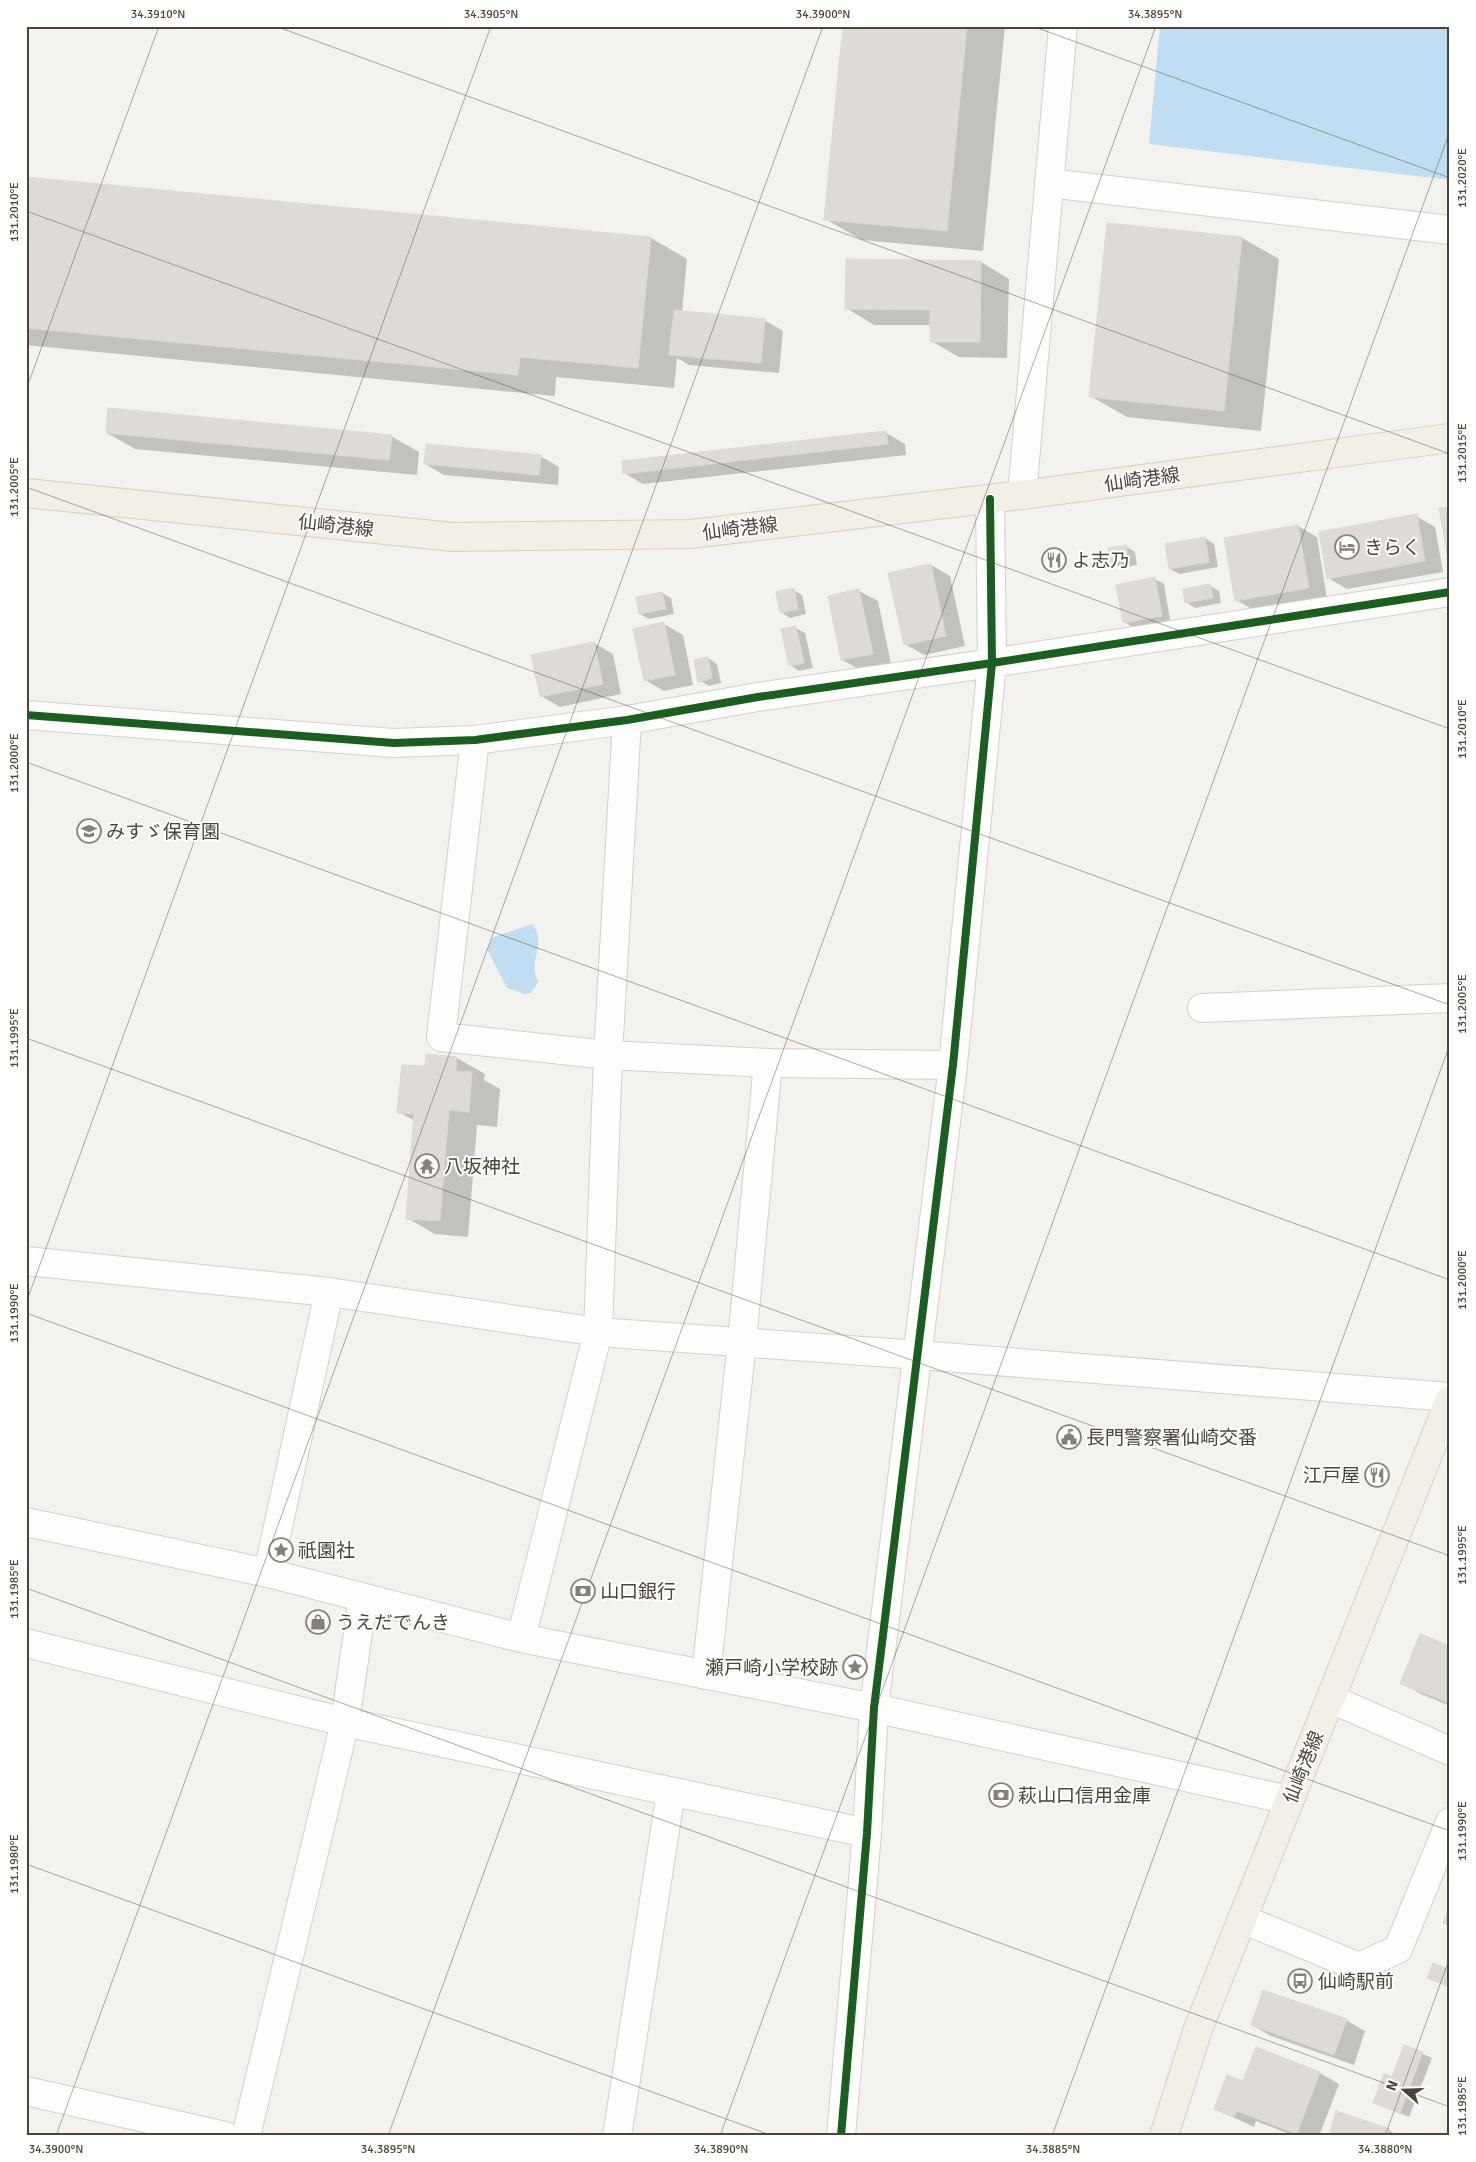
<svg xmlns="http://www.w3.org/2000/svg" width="1476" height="2162" viewBox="0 0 1476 2162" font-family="Signika,'Noto Sans JP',sans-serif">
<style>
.water{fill:#c0ddf1}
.shadow{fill:#0003}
.building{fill:#dedbd6;stroke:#dcd9d4}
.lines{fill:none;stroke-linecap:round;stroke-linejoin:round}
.minor-casing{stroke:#d2d0cb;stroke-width:30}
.major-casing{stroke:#d6cebb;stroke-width:30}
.minor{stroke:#fdfdfc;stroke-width:28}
.major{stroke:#f2efe6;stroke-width:28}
.rail{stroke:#dbdbda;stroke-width:4;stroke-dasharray:6 6;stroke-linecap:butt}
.cycleway-casing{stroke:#fff;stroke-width:11}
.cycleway{stroke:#1b5e20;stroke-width:8}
.ticks{fill:none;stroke:#4b4439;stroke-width:1;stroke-opacity:0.45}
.labels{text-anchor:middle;stroke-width:4;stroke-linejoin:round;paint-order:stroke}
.street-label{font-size:19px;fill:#4b4439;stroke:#fff}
.poi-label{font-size:19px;fill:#4b4439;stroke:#fff;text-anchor:start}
.neatline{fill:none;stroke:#4b4439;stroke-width:2}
.ticks-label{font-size:12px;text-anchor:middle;fill:#4b4439}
</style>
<rect width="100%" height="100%" fill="#f4f2ee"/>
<g class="water">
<path d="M1160 26H1450V180L1149 144Z"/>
<path d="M533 924C547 950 527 958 538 982L531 993 525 994 507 988 487 949 493 937Z"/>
</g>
<g class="shadow">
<path d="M844 26H1005L983 251 862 240 825 219Z"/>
<path d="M26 179 651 238 687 259 682 312 764 320 783 331 779 373 689 365 677 358 674 388 556 377 555 396 26 345Z"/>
<path d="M1108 224 1242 238 1279 259 1261 431 1127 417 1090 396Z"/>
<path d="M981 262 1009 279 1007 358 959 357 931 341V325H874L846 308Z"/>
<path d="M107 433 391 436 419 452 417 475 135 449Z"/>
<path d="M886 433 905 444 906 455 643 484 624 473Z"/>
<path d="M540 456 559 467 558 485 444 475 425 464Z"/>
<path d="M1416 516 1435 527 1443 572 1347 589 1328 578Z"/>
<path d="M1298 526 1317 537 1327 599 1255 611 1236 600Z"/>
<path d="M1205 538 1214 544 1218 567 1180 574 1170 569Z"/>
<path d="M1125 546 1135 552 1137 565 1121 568 1112 562Z"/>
<path d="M931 565 950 576 965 646 924 655 905 644Z"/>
<path d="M1155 579 1164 584 1170 620 1133 627 1124 622Z"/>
<path d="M1210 586 1219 591 1221 603 1195 608 1186 602Z"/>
<path d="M793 590 802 595 806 614 790 618 781 612Z"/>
<path d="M859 591 878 601 891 664 861 670 842 660Z"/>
<path d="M662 593 671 598 674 614 649 619 640 614Z"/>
<path d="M664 624 683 635 693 685 664 691 645 680Z"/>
<path d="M796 628 805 633 813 668 799 671 790 665Z"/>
<path d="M594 643 613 654 621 694 560 707 541 696Z"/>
<path d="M708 658 717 664 721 683 709 686 700 681Z"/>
<path d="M457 1058 485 1074 484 1080 500 1089 497 1127 477 1125 468 1237 435 1234 407 1218 415 1121 399 1112 426 1068Z"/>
<path d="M1450 1647V1706L1421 1694 1402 1683Z"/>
<path d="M1346 2020 1365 2031 1354 2065 1271 2036 1252 2025Z"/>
<path d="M1405 2046 1432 2058 1409 2117 1374 2102 1393 2079Z"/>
<path d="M1257 2049 1320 2073 1339 2084 1319 2136H1295L1256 2121 1254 2127 1215 2109 1244 2083Z"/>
<path d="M1389 2130 1398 2136H1339L1331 2131Z"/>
</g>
<g class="building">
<path d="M843 26H967L947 231 824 220Z"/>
<path d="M26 177 651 237 638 368 520 357 518 375 26 328Z"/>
<path d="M1107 223 1242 237 1224 411 1089 397Z"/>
<path d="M846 259 981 261 980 342H930V310L845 309Z"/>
<path d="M674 310 765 319 761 363 669 355Z"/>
<path d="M108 408 392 435 389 460 106 433Z"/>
<path d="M886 431 888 444 623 474 622 461Z"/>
<path d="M426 444 541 455 539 475 424 464Z"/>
<path d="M1450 507V569L1439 508Z"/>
<path d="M1417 514 1425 561 1327 579 1319 532Z"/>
<path d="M1298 525 1309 588 1235 601 1224 538Z"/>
<path d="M1205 537 1209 562 1169 569 1165 544Z"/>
<path d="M1126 545 1128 560 1111 563 1108 548Z"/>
<path d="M931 564 946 636 904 645 888 573Z"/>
<path d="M1155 577 1162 616 1123 623 1116 585Z"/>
<path d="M1210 584 1213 598 1185 603 1183 589Z"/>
<path d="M794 588 798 609 780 613 776 592Z"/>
<path d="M859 589 873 654 841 660 828 596Z"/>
<path d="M662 592 666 609 639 614 636 597Z"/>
<path d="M664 622 675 675 644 681 633 629Z"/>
<path d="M796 626 804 663 789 666 781 629Z"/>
<path d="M594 642 603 684 540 697 531 655Z"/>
<path d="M708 657 712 678 698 682 694 660Z"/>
<path d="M426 1054 457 1057 456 1071 472 1072 469 1112 449 1110 440 1221 406 1219 414 1114 397 1113 402 1065 425 1066Z"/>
<path d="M1420 1634 1450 1646V1703L1400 1684Z"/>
<path d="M1450 1906V1926L1443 1923Z"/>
<path d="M1433 1963 1450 1970V1987L1427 1978Z"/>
<path d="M1263 1990 1347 2019 1334 2055 1251 2025Z"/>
<path d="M1404 2045 1423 2052 1400 2113 1373 2103 1384 2074 1392 2077Z"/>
<path d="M1256 2047 1320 2072 1297 2134 1237 2111 1234 2117 1214 2109 1227 2075 1243 2081Z"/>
<path d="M1336 2111 1390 2129 1387 2136H1341L1330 2132Z"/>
</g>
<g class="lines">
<g class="minor-casing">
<g id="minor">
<path d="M1049 183 1450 230"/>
<path d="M1022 495 1063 26"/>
<path d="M26 715 394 743 475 740 627 720 758 697 992 663 1450 592"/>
<path d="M475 740 441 1037 608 1055 768 1063 953 1065"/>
<path d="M1202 1008 1450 998"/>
<path d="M26 1261 329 1292 598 1332 919 1355 1450 1397"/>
<path d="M26 1522 268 1573 521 1638 874 1708 1289 1800"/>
<path d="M268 1573 329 1292"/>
<path d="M521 1638 598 1332 608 1055 627 720"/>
<path d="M26 1643 345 1722 867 1833"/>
<path d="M706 1675 742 1342 768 1063"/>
<path d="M1331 1699 1450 1751"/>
<path d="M1242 1919 1359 1967 1398 1949 1450 1822"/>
<path d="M26 2091 225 2136"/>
<path d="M246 2136 345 1722 363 1598"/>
<path d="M617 2136 671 1792"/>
<path d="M841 2136 867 1833 874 1708 953 1065 992 663 990 499"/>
</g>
</g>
<g class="major-casing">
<g id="major">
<path d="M26 493 453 537 691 534 1022 495 1450 438"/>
<path d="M1164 2136 1198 2029 1450 1400"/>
</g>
</g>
<use href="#minor" class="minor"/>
<use href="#major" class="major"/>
<path class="rail" d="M1448 2136 1450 2131"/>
<g class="cycleway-casing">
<g id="cycleway">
<path d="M26 715 394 743 475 740 627 720 758 697 992 663 1450 592"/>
<path d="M841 2136 867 1833 874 1708 953 1065 992 663 990 499"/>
</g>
</g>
<use href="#cycleway" class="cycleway"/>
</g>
<path class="ticks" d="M275 26 1450 454M1032 26 1450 178M26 211 1450 729M26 390 159 26M26 487 1450 1005M26 762 1450 1280M26 1038 1450 1556M26 1303 491 26M26 1313 1450 1831M26 1588 1450 2107M26 1864 773 2136M56 2136 823 26M388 2136 1156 26M720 2136 1450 131M1052 2136 1450 1044M1385 2136 1450 1957"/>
<defs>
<g id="hotel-ring" transform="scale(1.25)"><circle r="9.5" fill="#fff" stroke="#868178" stroke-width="1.5"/><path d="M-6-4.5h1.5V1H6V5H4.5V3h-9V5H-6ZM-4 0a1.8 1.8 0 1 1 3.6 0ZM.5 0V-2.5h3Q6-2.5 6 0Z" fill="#868178"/></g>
<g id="restaurant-ring" transform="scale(1.25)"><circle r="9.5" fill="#fff" stroke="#868178" stroke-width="1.5"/><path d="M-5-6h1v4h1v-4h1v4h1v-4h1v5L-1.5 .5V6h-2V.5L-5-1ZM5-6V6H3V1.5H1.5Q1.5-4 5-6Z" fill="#868178"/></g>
<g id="school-ring" transform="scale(1.25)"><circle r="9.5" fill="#fff" stroke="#868178" stroke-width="1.5"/><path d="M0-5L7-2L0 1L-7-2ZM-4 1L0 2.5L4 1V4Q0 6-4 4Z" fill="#868178"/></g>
<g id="temple-ring" transform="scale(1.25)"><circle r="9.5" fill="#fff" stroke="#868178" stroke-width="1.5"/><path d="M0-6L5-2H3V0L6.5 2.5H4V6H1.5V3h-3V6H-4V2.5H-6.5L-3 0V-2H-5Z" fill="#868178"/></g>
<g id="civic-ring" transform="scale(1.25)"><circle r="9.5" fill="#fff" stroke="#868178" stroke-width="1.5"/><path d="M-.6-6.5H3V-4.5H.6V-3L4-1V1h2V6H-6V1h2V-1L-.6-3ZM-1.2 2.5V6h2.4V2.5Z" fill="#868178"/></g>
<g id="sight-ring" transform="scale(1.25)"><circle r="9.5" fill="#fff" stroke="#868178" stroke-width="1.5"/><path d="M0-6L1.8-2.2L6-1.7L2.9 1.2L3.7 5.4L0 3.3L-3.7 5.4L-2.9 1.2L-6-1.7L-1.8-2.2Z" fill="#868178"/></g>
<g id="bank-ring" transform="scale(1.25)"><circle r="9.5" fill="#fff" stroke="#868178" stroke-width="1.5"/><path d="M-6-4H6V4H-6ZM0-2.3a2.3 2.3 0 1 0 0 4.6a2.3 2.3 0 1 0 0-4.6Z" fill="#868178"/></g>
<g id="shop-ring" transform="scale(1.25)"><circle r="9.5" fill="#fff" stroke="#868178" stroke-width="1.5"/><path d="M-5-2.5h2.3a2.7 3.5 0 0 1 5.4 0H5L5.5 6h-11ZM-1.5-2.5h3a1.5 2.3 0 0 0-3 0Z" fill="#868178"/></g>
<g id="bus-ring" transform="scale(1.25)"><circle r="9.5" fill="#fff" stroke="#868178" stroke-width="1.5"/><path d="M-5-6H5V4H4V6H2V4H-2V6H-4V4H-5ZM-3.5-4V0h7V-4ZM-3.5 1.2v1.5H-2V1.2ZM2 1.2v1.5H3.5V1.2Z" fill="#868178"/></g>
</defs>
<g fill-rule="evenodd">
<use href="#hotel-ring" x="1347" y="547"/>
<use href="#restaurant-ring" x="1054" y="560"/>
<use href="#school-ring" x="89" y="831"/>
<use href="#temple-ring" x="427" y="1166"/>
<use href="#civic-ring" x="1069" y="1437"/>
<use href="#restaurant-ring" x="1377" y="1475"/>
<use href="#sight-ring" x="281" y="1550"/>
<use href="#bank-ring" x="583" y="1591"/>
<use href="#shop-ring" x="318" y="1622"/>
<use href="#sight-ring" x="855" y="1667"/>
<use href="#bank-ring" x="1001" y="1795"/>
<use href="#bus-ring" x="1300" y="1981"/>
</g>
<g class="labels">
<g class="street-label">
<text transform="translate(1142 479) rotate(-8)" y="7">仙崎港線</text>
<text transform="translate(336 525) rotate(6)" y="7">仙崎港線</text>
<text transform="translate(740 528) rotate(-7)" y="7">仙崎港線</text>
<text transform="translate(1303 1767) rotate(-68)" y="7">仙崎港線</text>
</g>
<g class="poi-label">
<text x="1364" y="554">きらく</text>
<text x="1072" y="567">よ志乃</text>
<text x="106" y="838">みすゞ保育園</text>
<text x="444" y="1173">八坂神社</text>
<text x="1086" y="1444">長門警察署仙崎交番</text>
<text x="1360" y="1482" text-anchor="end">江戸屋</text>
<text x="298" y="1557">祇園社</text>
<text x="600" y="1598">山口銀行</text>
<text x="336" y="1629">うえだでんき</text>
<text x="838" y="1674" text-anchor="end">瀬戸崎小学校跡</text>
<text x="1018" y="1802">萩山口信用金庫</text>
<text x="1318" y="1988">仙崎駅前</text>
</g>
</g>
<rect width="1476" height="2162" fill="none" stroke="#ffffff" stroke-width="55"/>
<g transform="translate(1404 2090) rotate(290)" stroke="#ffffff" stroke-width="4" paint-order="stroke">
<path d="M0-4L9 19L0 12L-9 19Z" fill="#4b4439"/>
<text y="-8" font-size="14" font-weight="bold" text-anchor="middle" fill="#4b4439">N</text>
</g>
<rect x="28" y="28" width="1420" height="2106" class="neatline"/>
<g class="ticks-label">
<text x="158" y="18">34.3910°N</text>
<text x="491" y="18">34.3905°N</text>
<text x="823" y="18">34.3900°N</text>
<text x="1155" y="18">34.3895°N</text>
<text transform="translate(1462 178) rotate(-90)" y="4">131.2020°E</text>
<text transform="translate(14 212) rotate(-90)" y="4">131.2010°E</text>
<text transform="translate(1462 453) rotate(-90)" y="4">131.2015°E</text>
<text transform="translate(14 487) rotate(-90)" y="4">131.2005°E</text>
<text transform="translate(1462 729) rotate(-90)" y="4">131.2010°E</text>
<text transform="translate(14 763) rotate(-90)" y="4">131.2000°E</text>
<text transform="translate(1462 1004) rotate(-90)" y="4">131.2005°E</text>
<text transform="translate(14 1038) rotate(-90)" y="4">131.1995°E</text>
<text transform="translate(1462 1280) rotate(-90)" y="4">131.2000°E</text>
<text transform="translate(14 1313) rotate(-90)" y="4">131.1990°E</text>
<text transform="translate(1462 1555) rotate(-90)" y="4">131.1995°E</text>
<text transform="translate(14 1589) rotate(-90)" y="4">131.1985°E</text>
<text transform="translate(1462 1831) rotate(-90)" y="4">131.1990°E</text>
<text transform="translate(14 1864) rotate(-90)" y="4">131.1980°E</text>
<text transform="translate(1462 2106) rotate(-90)" y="4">131.1985°E</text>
<text x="56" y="2153">34.3900°N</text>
<text x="388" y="2153">34.3895°N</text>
<text x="721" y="2153">34.3890°N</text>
<text x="1053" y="2153">34.3885°N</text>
<text x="1385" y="2153">34.3880°N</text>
</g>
</svg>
